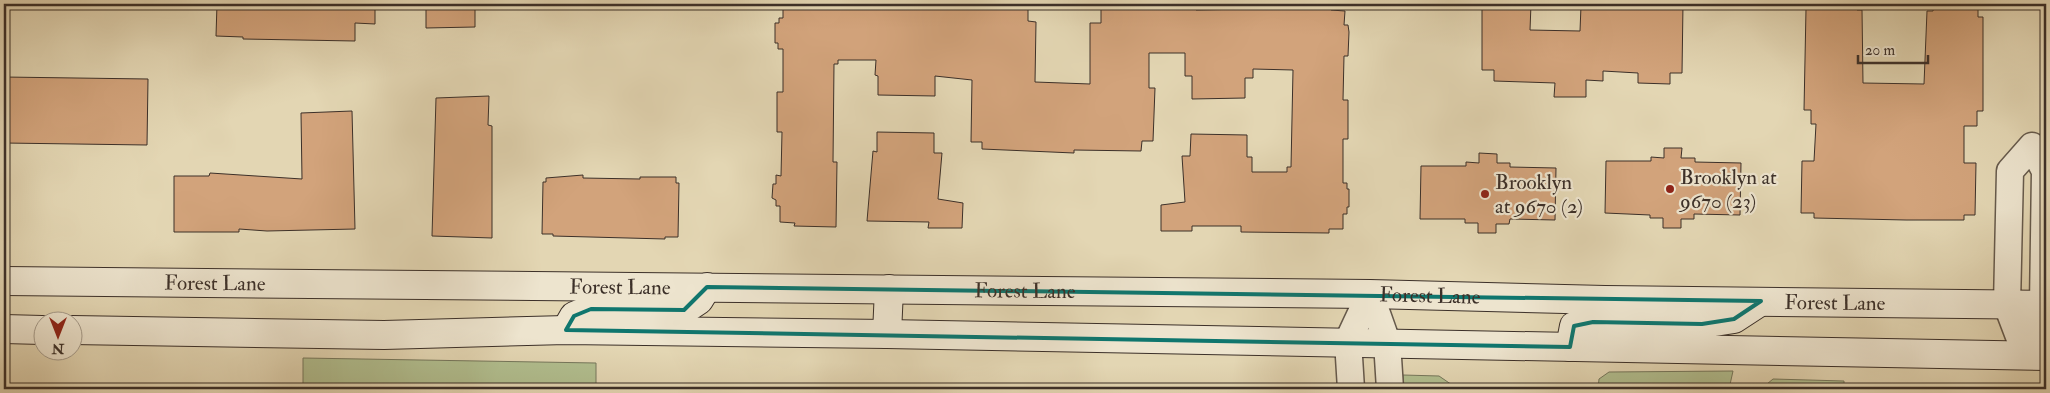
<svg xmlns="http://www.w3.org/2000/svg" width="2050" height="393" viewBox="0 0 2050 393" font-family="'IM FELL Double Pica',serif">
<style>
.green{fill:#b1be8f;stroke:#76775c}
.building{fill:#d2a37b;stroke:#3c3029}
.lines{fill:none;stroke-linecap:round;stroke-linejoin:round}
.minor-casing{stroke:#665a4c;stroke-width:29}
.secondary-casing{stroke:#3c3029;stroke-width:30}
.minor{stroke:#ede4ce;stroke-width:26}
.secondary{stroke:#ede4ce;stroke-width:28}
.marked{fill:none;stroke:#0f766e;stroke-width:4;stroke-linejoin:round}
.poi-dot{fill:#8f2418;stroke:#ede4ce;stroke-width:2}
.labels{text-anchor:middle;stroke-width:4.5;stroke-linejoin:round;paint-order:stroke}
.poi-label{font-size:21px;fill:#3c3029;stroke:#ede4ce;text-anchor:start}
.street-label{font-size:21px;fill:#3c3029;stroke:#ede4ce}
</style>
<rect width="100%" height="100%" fill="#e3d6b3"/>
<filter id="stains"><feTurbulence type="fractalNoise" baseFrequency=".004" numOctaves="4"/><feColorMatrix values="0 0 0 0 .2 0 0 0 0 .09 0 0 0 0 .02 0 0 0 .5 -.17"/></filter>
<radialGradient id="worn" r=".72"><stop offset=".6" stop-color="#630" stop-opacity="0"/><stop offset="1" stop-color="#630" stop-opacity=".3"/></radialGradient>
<g class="green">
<path d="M303 358 596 363V389H303Z"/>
<path d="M1733 371 1729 389H1598L1599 379 1609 372Z"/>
<path d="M1403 375 1439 376 1458 389H1404Z"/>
<path d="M1773 379 1844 381V389H1761Z"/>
</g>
<g class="building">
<path d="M217 4H375V24L355 23V41L243 39V37L216 36Z"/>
<path d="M426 4H475V27L426 28Z"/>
<path d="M783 4H882V7L934 8V4H964V6L1028 7V21L1036 22 1035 82 1090 84V23H1101V6H1165V4H1196V10L1248 9V4H1277V6H1331V10L1345 11 1344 25H1348L1349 32 1348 56H1344L1343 100H1348V139H1343V183H1347V189H1349V207H1347V214H1343V229H1329V233L1241 232V226H1192V231H1161V205L1185 202 1182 156H1190L1191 134 1247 135V157H1252V172H1287V167H1291L1293 70 1253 69V78H1245V98L1192 99V76H1185V53H1149V88H1155L1153 141H1142L1141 151 1074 150V153L982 149V142H971L972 80 935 76V96L878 95V76L875 75 876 60H838V64H834L833 162H837L836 227 794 226 795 223 780 222V206H776V200L772 198 773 184H776V175L781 176 782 132H777V92H783V49H778V43H775V23H779V18H783Z"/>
<path d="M1482 4H1531L1530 30 1580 31 1581 6 1635 7V4H1683L1682 73H1670V84L1638 83V73L1603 71V81L1586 80V97H1554L1555 83 1494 81V70H1482Z"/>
<path d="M1812 4H1857V10H1862L1863 83 1924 84 1927 11H1933L1934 4H1978V17H1983V111H1977V126H1964V163H1976L1975 215H1964V220H1906L1814 218V213H1801L1802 161H1814L1816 124H1811V110H1804L1806 9H1812Z"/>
<path d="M4 77 148 79 147 145 4 143Z"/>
<path d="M489 96 488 125 492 126V238L432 236 436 98Z"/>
<path d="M352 111 355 229 267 231 239 229V232H174V176H209L210 173 302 179 301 113Z"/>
<path d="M877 132 934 133V153H942L938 199 963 203 962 228H928L929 222 867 221 873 151 877 152Z"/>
<path d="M1664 148H1682L1681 158H1695V162L1741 163 1740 215 1694 214V219H1681V228H1663V218H1650V215L1605 213 1606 161H1651V157L1664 158Z"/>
<path d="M1479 153 1497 154V163H1510V167L1556 168 1555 220 1510 219 1509 224H1496V233H1478V223H1465V219H1420L1421 166H1466V162L1479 163Z"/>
<path d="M583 175V178L640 179V177H676V183H679L678 237H665V239L553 236V234H542L543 182H546V178Z"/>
</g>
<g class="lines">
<g class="minor-casing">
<g id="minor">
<path d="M2032 146 2045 171 2043 305 2026 355 2007 305 2010 171Z"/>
<path d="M1370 294 1387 342 1390 389"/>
<path d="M1351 389 1348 341 1370 294"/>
</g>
</g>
<g class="secondary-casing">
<g id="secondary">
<path id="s1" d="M4 281 1370 294 1605 300 2046 305"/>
<path d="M4 329 42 330"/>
<path d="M72 330 384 335 566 330 887 334 2046 356"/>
<path d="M566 330 574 316 591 309 684 310 699 300 707 287"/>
<path d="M887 334 889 289"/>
<path d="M1570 347 1574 326 1593 322 1702 324 1734 319 1757 304"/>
</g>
</g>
<use href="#minor" class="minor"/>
<use href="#secondary" class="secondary"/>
</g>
<path class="marked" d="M707 287 1761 301 1734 319 1702 324 1593 322 1574 326 1570 347 566 330 574 316 591 309 684 310Z"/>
<g class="poi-dot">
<circle cx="1670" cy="189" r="5"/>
<circle cx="1485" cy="194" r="5"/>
</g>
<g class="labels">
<g class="poi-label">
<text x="1680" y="184">Brooklyn at<tspan x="1680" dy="24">9670 (23)</tspan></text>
<text x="1495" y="189">Brooklyn<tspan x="1495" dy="24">at 9670 (2)</tspan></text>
</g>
<g class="street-label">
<text dy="7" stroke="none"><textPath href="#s1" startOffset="211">Forest Lane</textPath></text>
<text dy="7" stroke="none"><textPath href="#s1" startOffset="616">Forest Lane</textPath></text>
<text dy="7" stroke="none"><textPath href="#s1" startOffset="1021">Forest Lane</textPath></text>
<text dy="7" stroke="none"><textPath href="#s1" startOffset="1426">Forest Lane</textPath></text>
<text dy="7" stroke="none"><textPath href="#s1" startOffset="1831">Forest Lane</textPath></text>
</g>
</g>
<rect width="2050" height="393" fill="none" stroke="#e3d6b3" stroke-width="20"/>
<rect x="5" y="5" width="2040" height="383" fill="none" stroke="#3c3029" stroke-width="2.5"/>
<rect x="10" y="10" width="2030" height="373" fill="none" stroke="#3c3029"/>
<g transform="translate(58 336) rotate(180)"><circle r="24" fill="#ede4ce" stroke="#a69c8c"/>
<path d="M0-4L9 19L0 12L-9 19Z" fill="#8f2418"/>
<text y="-8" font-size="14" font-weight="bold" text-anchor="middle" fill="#3c3029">N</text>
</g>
<path d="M1858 55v8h70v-8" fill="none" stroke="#3c3029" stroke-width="2.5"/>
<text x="1865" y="55" font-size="15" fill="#3c3029" stroke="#ede4ce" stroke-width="4" paint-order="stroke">20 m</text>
<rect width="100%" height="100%" filter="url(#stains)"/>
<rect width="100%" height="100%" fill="url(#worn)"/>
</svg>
